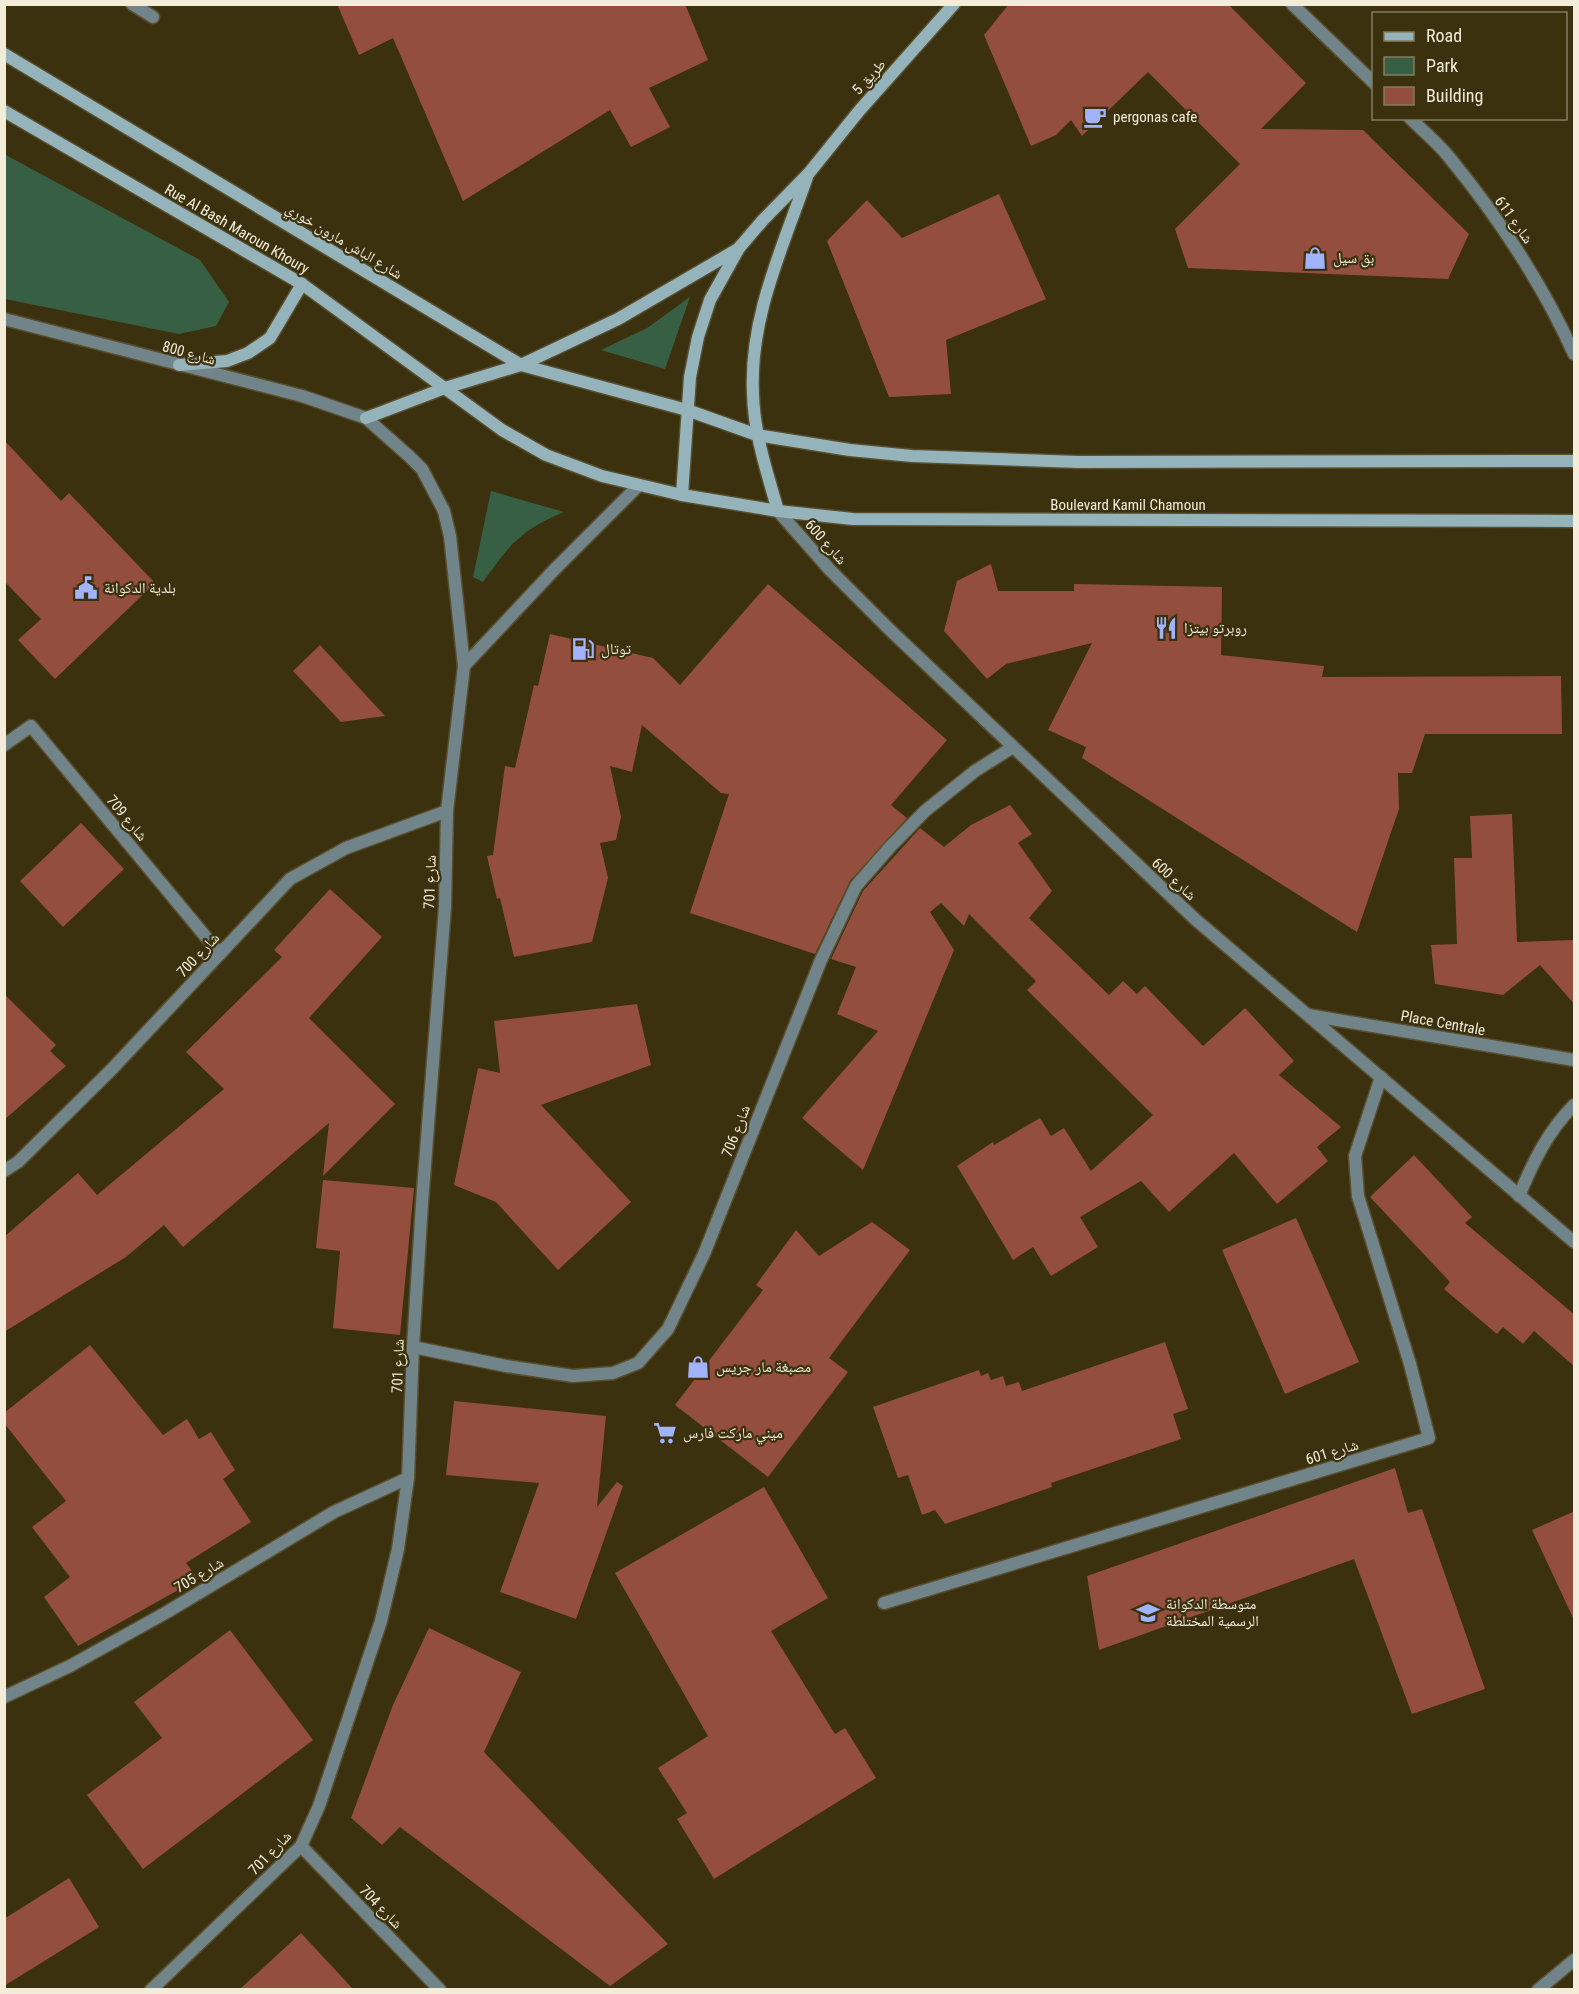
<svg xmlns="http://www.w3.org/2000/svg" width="1579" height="1994" viewBox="0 0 1579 1994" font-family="'Roboto Condensed','Noto Naskh Arabic',sans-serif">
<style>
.green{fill:#375f44}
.building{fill:#934e3e}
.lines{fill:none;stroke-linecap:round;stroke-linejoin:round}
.service-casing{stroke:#584f2f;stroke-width:15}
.minor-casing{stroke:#584f2f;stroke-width:15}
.secondary-casing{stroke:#584f2f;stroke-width:15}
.service{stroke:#718489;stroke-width:12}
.minor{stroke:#718489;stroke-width:12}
.secondary{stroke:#94b3ba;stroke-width:12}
.labels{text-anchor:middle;stroke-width:4.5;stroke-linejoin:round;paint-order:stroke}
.street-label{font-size:15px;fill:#f2ecd9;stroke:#3b310f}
.poi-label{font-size:15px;fill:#f2ecd9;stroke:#3b310f;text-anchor:start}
</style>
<rect width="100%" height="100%" fill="#3b310f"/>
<g class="green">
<path d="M4 154 200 260 229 302 216 326 179 334 5 299Z"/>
<path d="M690 297 665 369 601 350 647 328Z"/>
<path d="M491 491 564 512C521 530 510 544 483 582L473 577Z"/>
</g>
<g class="building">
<path d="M337 4H685L708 60 649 88 670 127 631 147 610 110 463 201 393 38 359 55Z"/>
<path d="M1009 4H1228L1306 83 1261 129 1363 130 1469 234 1448 279 1188 268 1175 229 1240 164 1148 72 1082 136 1071 120 1056 135 1031 146 984 35Z"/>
<path d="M999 194 1046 299 946 340 951 394 889 397 827 241 867 200 902 238Z"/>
<path d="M4 440 61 501 69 493 155 583 55 679 18 640 41 619 4 581Z"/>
<path d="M991 564 998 591H1074V584L1222 587 1221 655 1324 666 1322 677 1561 676 1562 734H1425L1412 773H1398L1399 809 1357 932 1082 758 1086 747 1048 730 1092 643 1006 664 987 679 944 631 957 581Z"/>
<path d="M768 584 947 740 891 805 907 818 850 881 815 954 690 913 729 794 721 793 642 725 632 772 610 766 621 817 616 840 600 843 608 878 592 942 514 957 500 898 497 899 487 856 493 855 505 766 515 768 534 685 538 686 550 634 653 658 680 685Z"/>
<path d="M320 645 385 716 341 722 293 671Z"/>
<path d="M1010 805 1032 834 1018 843 1052 891 1029 918 1109 995 1123 981 1137 994 1145 986 1203 1046 1245 1008 1294 1061 1279 1075 1341 1127 1317 1147 1328 1161 1277 1204 1234 1153 1169 1212 1141 1181 1080 1217 1098 1247 1051 1276 1033 1247 1013 1260 957 1166 993 1142 994 1145 1040 1118 1051 1136 1064 1128 1091 1171 1153 1115 1027 990 1036 981 969 914 964 926 941 903 930 912 954 950 863 1170 802 1118 878 1031 837 1014 856 967 831 959 863 891 920 828 944 847 971 825Z"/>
<path d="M1512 814 1517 942 1573 940 1575 1005 1540 965 1503 995 1435 984 1431 945 1457 944 1454 858H1472L1470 816Z"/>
<path d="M81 823 124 869 63 927 20 881Z"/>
<path d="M330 889 382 937 309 1018 395 1104 323 1176 329 1123 183 1247 164 1225 126 1257 4 1332V1237L78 1173 97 1195 224 1089 186 1052 282 957 274 950Z"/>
<path d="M4 994 56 1045 50 1051 66 1066 4 1120Z"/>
<path d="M637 1004 651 1065 541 1105 631 1202 558 1270 496 1202 454 1185 478 1068 500 1073 494 1021Z"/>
<path d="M1414 1155 1472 1217 1465 1223 1575 1315V1367L1534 1331 1523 1344 1503 1327 1497 1334 1444 1289 1450 1282 1370 1197Z"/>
<path d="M323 1180 414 1188 400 1335 333 1328 340 1251 316 1248Z"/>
<path d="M1296 1218 1359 1362 1285 1394 1222 1250Z"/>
<path d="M872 1222 910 1250 829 1358 848 1372 768 1477 675 1405 763 1290 756 1285 796 1230 819 1256Z"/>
<path d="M1165 1342 1188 1409 1173 1414 1181 1439 1051 1483 1052 1487 945 1524 935 1510 922 1515 908 1475 898 1478 873 1407 979 1370 981 1376 988 1373 991 1380 1003 1376 1006 1386 1019 1382 1022 1391Z"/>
<path d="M90 1345 163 1435 187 1419 199 1439 211 1432 235 1470 223 1479 251 1522 186 1563 198 1579 78 1646 44 1597 70 1577 32 1527 66 1501 4 1423V1413Z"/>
<path d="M454 1401 606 1416 597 1507 617 1482 623 1486 576 1619 500 1592 539 1483 446 1475Z"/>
<path d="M1395 1468 1408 1513 1422 1509 1485 1689 1412 1714 1354 1559 1099 1650 1087 1576Z"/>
<path d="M764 1487 828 1598 771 1631 835 1734 845 1728 876 1778 714 1879 677 1819 687 1813 658 1768 708 1736 615 1573Z"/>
<path d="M1575 1511V1622L1532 1530Z"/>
<path d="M429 1628 521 1672 484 1752 668 1944 610 1986 400 1827 382 1845 351 1818 393 1705Z"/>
<path d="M230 1630 313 1740 143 1869 87 1795 162 1738 134 1702Z"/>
<path d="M69 1878 99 1927 4 1986V1919Z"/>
<path d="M301 1933 353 1989H240Z"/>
</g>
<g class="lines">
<g class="service-casing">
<path id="service" d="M132 4 153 17"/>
</g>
<g class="minor-casing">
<g id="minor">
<path d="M1292 4 1374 83"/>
<path d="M1410 118C1423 131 1438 143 1449 157 1498 217 1542 283 1574 354"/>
<path d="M4 319 302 396 366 418 410 457 422 469 444 511 450 536 464 666 447 811 445 907 422 1203 413 1347 408 1478 398 1549 381 1621 319 1806 301 1846 151 1990"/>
<path d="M778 511 830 570 890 630 1196 920 1574 1242"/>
<path d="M464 666 555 569 639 485"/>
<path d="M4 745 31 726 220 954"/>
<path d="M1308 1015 1574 1060"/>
<path d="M4 1171 18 1162 112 1069 290 879 346 848 447 811"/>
<path d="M1519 1196C1533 1162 1548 1131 1574 1105"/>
<path d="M413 1347 506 1366 573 1376 613 1373 638 1363 668 1329 704 1254 821 960 856 886 890 847 925 811 975 771 1013 747"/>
<path d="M884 1603 1429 1438 1410 1364 1358 1196 1355 1156 1381 1077"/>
<path d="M4 1697 70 1666 167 1612 334 1512 408 1478"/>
<path d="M301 1846 440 1990"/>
<path d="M1538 1990 1574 1960"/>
</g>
</g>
<g class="secondary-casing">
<g id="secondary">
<path d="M4 54 521 365 687 410 757 435 850 450 912 456 1078 462 1574 461"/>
<path d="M4 111 302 284 502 430 546 455 602 476 682 495 778 511 853 519 1574 521"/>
<path d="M179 365 227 361 248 353 270 338 302 284"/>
<path d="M366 418 445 388 521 365 618 319 738 249"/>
<path d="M682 495 690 377 698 337 710 300 739 248 763 220 809 173 859 111 954 4"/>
<path d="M778 511C767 472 754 434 753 394 749 318 783 247 807 177"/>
</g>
</g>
<use href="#service" class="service"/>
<use href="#minor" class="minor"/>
<use href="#secondary" class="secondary"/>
</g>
<defs>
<g id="cafe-bare" transform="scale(1.8)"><path d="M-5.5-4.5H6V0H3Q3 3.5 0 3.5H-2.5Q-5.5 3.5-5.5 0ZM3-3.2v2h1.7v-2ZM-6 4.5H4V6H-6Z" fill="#a1b3fd" stroke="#3b310f" stroke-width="2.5" paint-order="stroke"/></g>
<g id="shop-bare" transform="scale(1.8)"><path d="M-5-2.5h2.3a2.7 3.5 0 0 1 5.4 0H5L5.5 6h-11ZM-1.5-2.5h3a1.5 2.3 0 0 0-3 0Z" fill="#a1b3fd" stroke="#3b310f" stroke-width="2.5" paint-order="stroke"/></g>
<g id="civic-bare" transform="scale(1.8)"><path d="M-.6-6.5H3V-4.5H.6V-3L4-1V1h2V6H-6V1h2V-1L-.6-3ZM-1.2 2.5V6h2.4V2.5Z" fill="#a1b3fd" stroke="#3b310f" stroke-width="2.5" paint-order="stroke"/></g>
<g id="restaurant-bare" transform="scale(1.8)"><path d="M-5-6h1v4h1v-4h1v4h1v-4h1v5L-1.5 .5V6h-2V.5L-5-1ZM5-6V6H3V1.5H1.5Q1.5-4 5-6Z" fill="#a1b3fd" stroke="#3b310f" stroke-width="2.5" paint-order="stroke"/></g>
<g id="fuel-bare" transform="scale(1.8)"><path d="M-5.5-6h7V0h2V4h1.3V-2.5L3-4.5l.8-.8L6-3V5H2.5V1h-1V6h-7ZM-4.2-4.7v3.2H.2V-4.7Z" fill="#a1b3fd" stroke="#3b310f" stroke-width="2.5" paint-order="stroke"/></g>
<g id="supermarket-bare" transform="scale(1.8)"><path d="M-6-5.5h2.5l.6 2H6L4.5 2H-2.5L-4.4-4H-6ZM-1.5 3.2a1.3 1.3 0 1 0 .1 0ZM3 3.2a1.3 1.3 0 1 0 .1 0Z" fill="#a1b3fd" stroke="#3b310f" stroke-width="2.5" paint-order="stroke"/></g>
<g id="school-bare" transform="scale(1.8)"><path d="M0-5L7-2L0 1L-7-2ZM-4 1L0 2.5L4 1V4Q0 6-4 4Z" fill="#a1b3fd" stroke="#3b310f" stroke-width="2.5" paint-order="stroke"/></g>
</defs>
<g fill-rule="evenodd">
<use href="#cafe-bare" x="1095" y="117"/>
<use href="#shop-bare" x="1315" y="258"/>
<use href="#civic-bare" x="86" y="588"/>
<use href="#restaurant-bare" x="1166" y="628"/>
<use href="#fuel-bare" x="583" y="649"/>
<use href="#shop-bare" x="698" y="1367"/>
<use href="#supermarket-bare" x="665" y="1433"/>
<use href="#school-bare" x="1148" y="1613"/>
</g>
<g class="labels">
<g class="street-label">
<text transform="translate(869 77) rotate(-48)" y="5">طريق 5</text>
<text transform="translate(1514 220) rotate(54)" y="5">شارع 611</text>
<text transform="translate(237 229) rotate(30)" y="5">Rue Al Bash Maroun Khoury</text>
<text transform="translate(344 241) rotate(31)" y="5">شارع الباش مارون خوري</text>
<text transform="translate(189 353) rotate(15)" y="5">800 شارع</text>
<text x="1128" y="510">Boulevard Kamil Chamoun</text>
<text transform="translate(826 542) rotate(48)" y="5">شارع 600</text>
<text transform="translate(127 818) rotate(50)" y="5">شارع 709</text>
<text transform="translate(1174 879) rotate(43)" y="5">شارع 600</text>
<text transform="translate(430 882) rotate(-88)" y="5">شارع 701</text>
<text transform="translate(198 955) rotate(-47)" y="5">شارع 700</text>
<text transform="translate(1443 1023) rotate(10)" y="5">Place Centrale</text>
<text transform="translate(736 1131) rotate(-69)" y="5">شارع 706</text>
<text transform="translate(398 1366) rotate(-88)" y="5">شارع 701</text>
<text transform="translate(1332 1452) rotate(-17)" y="5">شارع 601</text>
<text transform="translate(199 1575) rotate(-31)" y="5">شارع 705</text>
<text transform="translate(270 1853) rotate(-46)" y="5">شارع 701</text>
<text transform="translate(381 1907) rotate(46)" y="5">شارع 704</text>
</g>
<g class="poi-label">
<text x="1113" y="122">pergonas cafe</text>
<text x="1333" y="263">بق سيل</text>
<text x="104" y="593">بلدية الدكوانة</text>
<text x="1184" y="633">روبرتو بيتزا</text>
<text x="601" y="654">توتال</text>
<text x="716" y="1372">مصبغة مار جريس</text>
<text x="683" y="1438">ميني ماركت فارس</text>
<text x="1166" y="1609">متوسطة الدكوانة<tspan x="1166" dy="17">الرسمية المختلطة</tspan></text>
</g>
</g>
<rect width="1579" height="1994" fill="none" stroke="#f2ecd9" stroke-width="12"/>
<rect x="1372" y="12" width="195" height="108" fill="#3b310f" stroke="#847c60" stroke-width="1.5"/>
<rect x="1384" y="32" width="30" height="9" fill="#94b3ba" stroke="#847c60" stroke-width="1.5"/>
<text x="1426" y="42" font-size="18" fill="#f2ecd9">Road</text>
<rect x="1384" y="57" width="30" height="18" fill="#375f44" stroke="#847c60" stroke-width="1.5"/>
<text x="1426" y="72" font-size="18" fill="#f2ecd9">Park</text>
<rect x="1384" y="87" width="30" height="18" fill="#934e3e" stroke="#847c60" stroke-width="1.5"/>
<text x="1426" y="102" font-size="18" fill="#f2ecd9">Building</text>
</svg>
